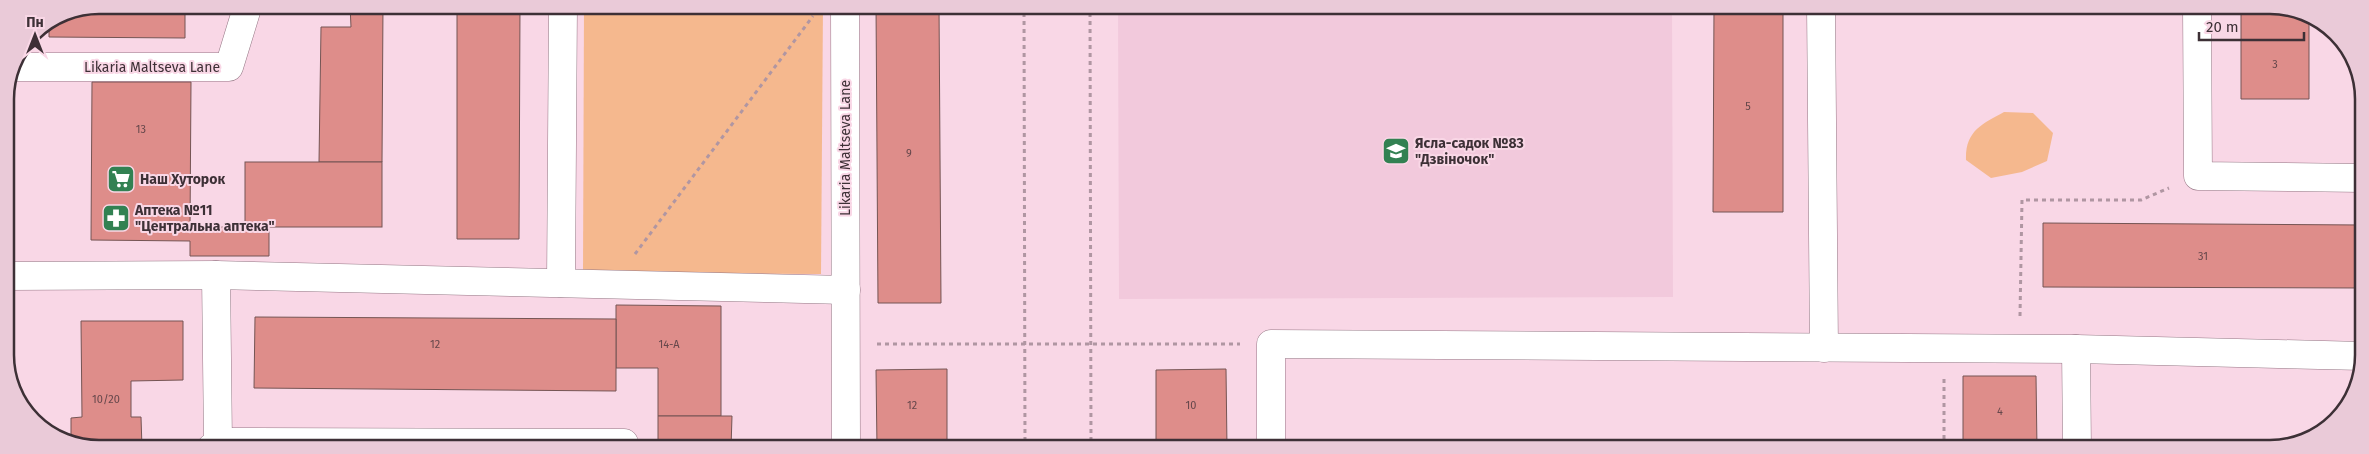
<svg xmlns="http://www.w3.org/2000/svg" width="2369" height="454" viewBox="0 0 2369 454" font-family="'Fira Sans',sans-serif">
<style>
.built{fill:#f2c9dc}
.green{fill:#f5b88e}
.building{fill:#de8d8a;stroke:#755554}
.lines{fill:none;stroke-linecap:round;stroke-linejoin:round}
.minor-casing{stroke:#957785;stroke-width:29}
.path{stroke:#b096a2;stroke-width:3;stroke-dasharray:4 4;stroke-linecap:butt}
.minor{stroke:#fff;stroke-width:28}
.labels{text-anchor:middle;stroke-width:4;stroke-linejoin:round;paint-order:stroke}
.number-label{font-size:11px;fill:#65474b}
.street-label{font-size:14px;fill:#3d3036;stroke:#f9d7e6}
.poi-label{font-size:14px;font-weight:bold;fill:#3d3036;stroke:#f9d7e6;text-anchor:start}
.rim{fill:none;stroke:#3d3036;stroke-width:2.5}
</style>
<rect width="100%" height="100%" fill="#f9d7e6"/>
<path class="built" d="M1118 5 1672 6 1673 297 1119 299Z"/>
<g class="green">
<path d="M584 5H823L821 274 583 273Z"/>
<path d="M2004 112 2033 113 2053 133 2047 161 2022 172 1991 178 1966 160C1965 131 1982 124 2004 112Z"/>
</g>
<g class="building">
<path d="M99 5H185V38L49 37V22L63 12Z"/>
<path d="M350 5H383L382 162H319L321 27H351Z"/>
<path d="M457 5H520L519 239H457Z"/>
<path d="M876 5H939L941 303H878Z"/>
<path d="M1714 6H1783V212H1713Z"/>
<path d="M2241 6H2283L2309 18V99H2241Z"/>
<path d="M92 82H191L190 227H269V256H190V241L91 240Z"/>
<rect x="245" y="162" width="137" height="65"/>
<path d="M2043 223 2363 225V288L2043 287Z"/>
<path d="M616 305 721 306V416H658V368H616Z"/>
<path d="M255 317 616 319V391L254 388Z"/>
<path d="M81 321H183V380L131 381V417H141L142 448H86L71 441V418L82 417Z"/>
<path d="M947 369V448H877L876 370Z"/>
<path d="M1226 369 1227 448H1156V370Z"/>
<path d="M1963 376H2036L2037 449H1963Z"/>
<path d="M658 416H732L731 448H658Z"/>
</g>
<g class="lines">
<g class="minor-casing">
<g id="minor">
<path d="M845 5 846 448"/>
<path d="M1821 6 1824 348"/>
<path d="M2197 6 2198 176 2362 178"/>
<path d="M11 67H229L248 5"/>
<path d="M7 276 216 275 846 290"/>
<path d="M561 283 563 5"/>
<path d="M2076 349 2077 449"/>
<path d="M218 442 624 443V448"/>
<path d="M211 448 218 442 216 275"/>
<path d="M1271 449V344L2076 349 2363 356"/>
</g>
</g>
<g class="path">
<path d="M1024 5 1025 448"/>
<path d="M1090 5 1091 448"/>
<path d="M635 254 813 16"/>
<path d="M2020 316 2022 200H2141L2169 188"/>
<path d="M877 344H1240"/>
<path d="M1944 379V449"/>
</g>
<use href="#minor" class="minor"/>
</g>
<defs>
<g id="school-square" transform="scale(1.4375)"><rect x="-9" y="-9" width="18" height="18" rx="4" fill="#328152" stroke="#f9d7e6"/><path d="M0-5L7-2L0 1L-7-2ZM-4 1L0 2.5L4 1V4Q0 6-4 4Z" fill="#fff"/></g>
<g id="supermarket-square" transform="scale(1.4375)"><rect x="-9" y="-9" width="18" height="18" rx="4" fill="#328152" stroke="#f9d7e6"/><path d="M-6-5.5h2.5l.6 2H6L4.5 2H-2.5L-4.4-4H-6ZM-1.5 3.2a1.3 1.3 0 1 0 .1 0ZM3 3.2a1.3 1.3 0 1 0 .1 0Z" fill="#fff"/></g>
<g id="pharmacy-square" transform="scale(1.4375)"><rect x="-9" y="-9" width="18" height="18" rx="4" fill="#328152" stroke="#f9d7e6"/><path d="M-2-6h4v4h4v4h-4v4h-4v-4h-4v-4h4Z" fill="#fff"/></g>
</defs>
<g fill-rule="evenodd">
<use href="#school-square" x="1396" y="151"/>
<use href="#supermarket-square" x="121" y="179"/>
<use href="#pharmacy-square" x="116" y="218"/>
</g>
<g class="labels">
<g class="number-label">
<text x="2275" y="68">3</text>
<text x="1748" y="110">5</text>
<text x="141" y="133">13</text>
<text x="909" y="157">9</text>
<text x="2203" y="260">31</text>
<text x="435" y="348">12</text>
<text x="669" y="348">14-А</text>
<text x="106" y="403">10/20</text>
<text x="912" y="409">12</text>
<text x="1191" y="409">10</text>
<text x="2000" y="415">4</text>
</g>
<g class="street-label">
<text x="152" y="72">Likaria Maltseva Lane</text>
<text transform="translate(845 148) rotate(-90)" y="5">Likaria Maltseva Lane</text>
</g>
<g class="poi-label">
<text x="1415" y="148">Ясла-садок №83<tspan x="1415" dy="16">"Дзвіночок"</tspan></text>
<text x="140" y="184">Наш Хуторок</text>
<text x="135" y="215">Аптека №11<tspan x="135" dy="16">"Центральна аптека"</tspan></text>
</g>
</g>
<path d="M0 0H2369V454H0ZM99 14H2270A85 85 0 0 1 2355 99V355A85 85 0 0 1 2270 440H99A85 85 0 0 1 14 355V99A85 85 0 0 1 99 14Z" fill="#eacad8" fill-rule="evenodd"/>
<path class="rim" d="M99 14H2270A85 85 0 0 1 2355 99V355A85 85 0 0 1 2270 440H99A85 85 0 0 1 14 355V99A85 85 0 0 1 99 14Z"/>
<g transform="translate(35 35)" stroke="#f9d7e6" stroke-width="4" paint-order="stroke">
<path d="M0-4L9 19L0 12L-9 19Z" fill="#3d3036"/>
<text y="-8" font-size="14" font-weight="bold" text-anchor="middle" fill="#3d3036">Пн</text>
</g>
<path d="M2199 32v8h105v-8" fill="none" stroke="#3d3036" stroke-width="2.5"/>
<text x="2206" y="32" font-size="15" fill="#3d3036" stroke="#f9d7e6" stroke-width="4" paint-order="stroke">20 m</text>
</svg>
